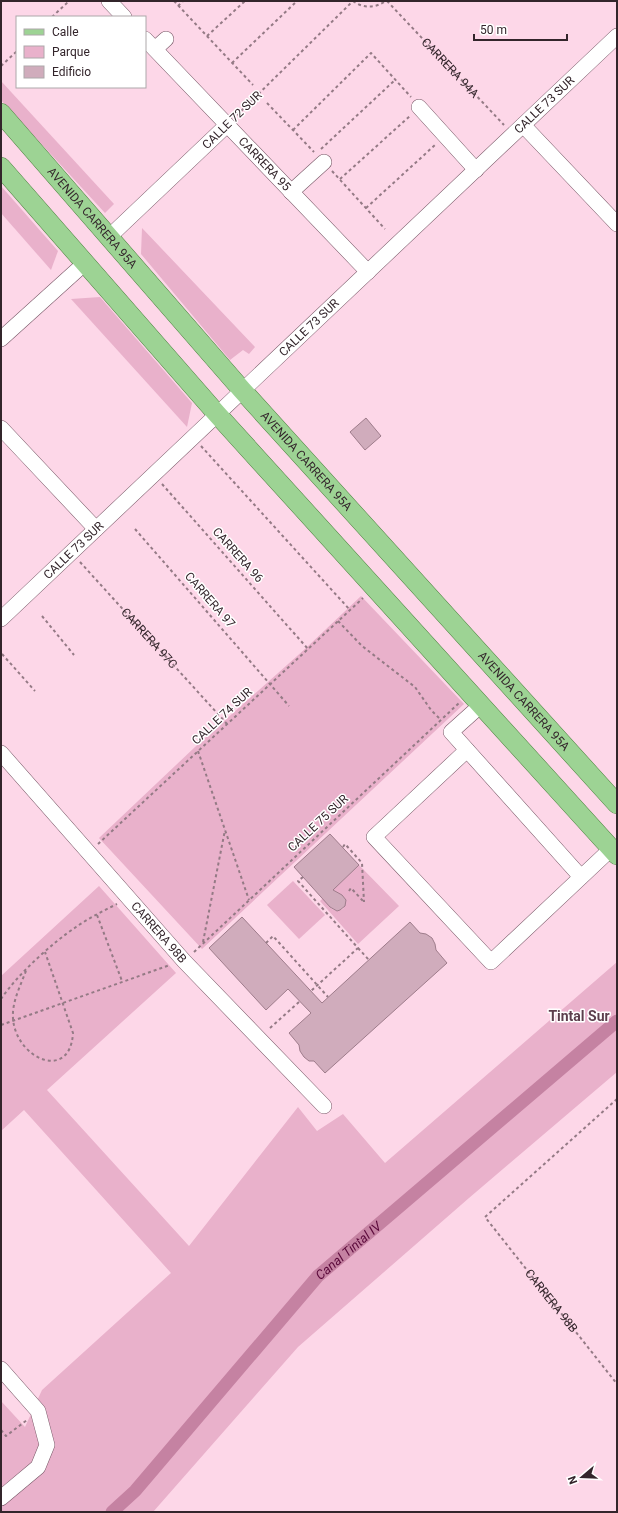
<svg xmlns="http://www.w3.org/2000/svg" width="618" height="1513" viewBox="0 0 618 1513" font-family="Roboto,sans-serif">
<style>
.green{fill:#e9b1cb;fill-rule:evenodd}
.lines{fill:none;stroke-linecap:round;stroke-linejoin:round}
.canal{stroke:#c582a2;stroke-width:13}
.building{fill:#d0acbc;stroke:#9e7c8b}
.minor-casing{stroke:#775766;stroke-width:16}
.major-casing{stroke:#4e8341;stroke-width:20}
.path{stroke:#947a85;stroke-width:2;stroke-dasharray:3 3;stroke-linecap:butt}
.minor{stroke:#fff;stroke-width:15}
.major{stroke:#9dd394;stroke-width:19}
.labels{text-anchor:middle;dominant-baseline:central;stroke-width:3;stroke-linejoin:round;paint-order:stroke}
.street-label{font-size:12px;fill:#33252b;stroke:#fff}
.water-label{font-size:13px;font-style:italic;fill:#5a083a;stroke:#fff}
.quarter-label{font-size:14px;font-weight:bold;fill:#5c3e4c;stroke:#fff}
</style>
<rect width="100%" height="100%" fill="#fdd7e8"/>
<g class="green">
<polygon points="1,81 114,204 105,213 1,100"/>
<polygon points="1,186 58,251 51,270 1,213"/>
<polygon points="142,228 255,347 249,354 243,350 230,360 141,254"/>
<polygon points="100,297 192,403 187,427 71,299"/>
<polygon points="361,596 464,704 202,949 99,838 195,747 306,648"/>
<path d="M359,865l40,41 -41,38 -38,-43zM337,893l5,2 4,8 -3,6 -6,2 -5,-2 -4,-4z"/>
<polygon points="293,881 325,915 299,939 267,905"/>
<polygon points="99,886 176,973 47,1090 189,1246 298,1107 317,1131 343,1114 385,1163 617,962 617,1072 469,1198 298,1347 153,1512 1,1512 1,1401 25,1427 42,1390 171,1273 24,1110 1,1131 1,976"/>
</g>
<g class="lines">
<path class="canal" id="s1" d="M112,1512l23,-21 183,-215 299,-255"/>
</g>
<g class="building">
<polygon points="366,418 381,436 365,450 350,432"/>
<polygon points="330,834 359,865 333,890 342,895 346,900 345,906 340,910 337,911 330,907 294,867"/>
<polygon points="242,917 322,1003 410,922 420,933 426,934 432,938 435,944 436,950 447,963 325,1073 314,1061 309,1061 304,1057 300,1051 299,1045 289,1033 311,1013 288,989 266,1010 209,948"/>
</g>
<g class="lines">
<g class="minor-casing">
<g id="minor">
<polyline points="109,1 124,17"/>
<path id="s5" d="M145,39l223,233"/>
<polyline points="155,49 166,39"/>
<polyline points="419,107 476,170"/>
<polyline points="523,125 617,224"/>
<polyline points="291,192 324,162"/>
<polyline points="109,237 227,125"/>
<polyline points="1,339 85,263"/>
<polyline points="1,428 96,529"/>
<path id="s6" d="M1,619l616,-583"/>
<polyline points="481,705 451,732 581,877"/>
<polyline points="467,750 374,837 491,962 611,849"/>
<path id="s7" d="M1,753l183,208 140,145"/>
<polyline points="1,1369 38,1411 47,1445 38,1467 1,1498"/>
</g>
</g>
<g class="major-casing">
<g id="major">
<path id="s8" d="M1,113l241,277 375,414"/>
<polyline points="1,167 217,414 617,855"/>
</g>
</g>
<g class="path">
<polyline points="174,1 253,85"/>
<path d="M353,1c11,8 22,7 33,0"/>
<path id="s2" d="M387,1l117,124"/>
<polyline points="178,6 183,1"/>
<polyline points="52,17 69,1"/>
<polyline points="207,36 245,1"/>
<polyline points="232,63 297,1"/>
<polyline points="1,66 17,51"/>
<polyline points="267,103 314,152"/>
<polyline points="237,115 353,1"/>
<polyline points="293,130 371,53 411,97"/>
<polyline points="321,149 395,80"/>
<polyline points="332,171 385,229"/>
<polyline points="340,179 410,116"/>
<polyline points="366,208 435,145"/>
<polyline points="201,446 350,610"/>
<polyline points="162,484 308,649"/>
<polyline points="135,529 289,706"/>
<path id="s3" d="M80,562l147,162"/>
<polyline points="42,616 74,655"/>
<polyline points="338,621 362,646 415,687 431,710 441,720"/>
<polyline points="2,654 35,691"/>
<polyline points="198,751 249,900"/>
<polyline points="98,844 363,598"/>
<polyline points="343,847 345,844 362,863 364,902"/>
<polyline points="303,877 298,881 358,948 311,991"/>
<polyline points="349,891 351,888 363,901"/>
<polyline points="97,915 122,981"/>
<polyline points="203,942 225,830"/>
<polyline points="266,943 273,936 328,997"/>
<polyline points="358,948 369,960"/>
<polyline points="194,952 459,703"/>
<path d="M26,971c-5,13 -12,27 -13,41 -3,44 57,73 60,21l-28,-81"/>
<path d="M1,999c16,-24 51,-56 75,-72 13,-9 27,-16 41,-23"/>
<polyline points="1,1025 170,965"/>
<polyline points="270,1028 300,1001"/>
<path id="s4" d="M617,1099l-132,118 132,167"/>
<polyline points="1,1430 6,1436 27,1420"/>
</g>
<use href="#minor" class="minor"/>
<use href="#major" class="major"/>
</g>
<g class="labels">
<g class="street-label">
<text stroke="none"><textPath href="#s2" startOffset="92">CARRERA 94A</textPath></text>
<text stroke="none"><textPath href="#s6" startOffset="748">CALLE 73 SUR</textPath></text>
<text transform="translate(232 120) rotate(-44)">CALLE 72 SUR</text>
<text stroke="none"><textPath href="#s5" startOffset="173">CARRERA 95</textPath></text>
<text stroke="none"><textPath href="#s8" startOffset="139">AVENIDA CARRERA 95A</textPath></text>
<text stroke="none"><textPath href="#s6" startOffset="424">CALLE 73 SUR</textPath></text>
<text stroke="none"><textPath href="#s8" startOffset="463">AVENIDA CARRERA 95A</textPath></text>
<text stroke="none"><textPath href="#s6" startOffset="100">CALLE 73 SUR</textPath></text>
<text transform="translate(238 555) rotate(48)">CARRERA 96</text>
<text transform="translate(210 600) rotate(49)">CARRERA 97</text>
<text stroke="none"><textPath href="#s3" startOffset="103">CARRERA 97C</textPath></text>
<text stroke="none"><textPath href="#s8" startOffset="787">AVENIDA CARRERA 95A</textPath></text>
<text transform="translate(222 716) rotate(-43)">CALLE 74 SUR</text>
<text transform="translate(318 823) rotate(-43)">CALLE 75 SUR</text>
<text stroke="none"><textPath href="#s7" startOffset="239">CARRERA 98B</textPath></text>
<text stroke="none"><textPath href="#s4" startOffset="284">CARRERA 98B</textPath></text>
</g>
<g class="water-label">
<text stroke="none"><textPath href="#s1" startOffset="353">Canal Tintal IV</textPath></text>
</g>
<g class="quarter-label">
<text x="579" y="1016">Tintal Sur</text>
</g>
</g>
<rect width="618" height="1513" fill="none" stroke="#33252b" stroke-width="4"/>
<rect x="16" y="16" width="130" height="72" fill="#ffffff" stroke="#ada8aa"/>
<rect x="24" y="29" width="20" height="6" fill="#9dd394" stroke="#ada8aa"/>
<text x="52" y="36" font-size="12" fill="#33252b">Calle</text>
<rect x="24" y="46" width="20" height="12" fill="#e9b1cb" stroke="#ada8aa"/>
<text x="52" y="56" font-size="12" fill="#33252b">Parque</text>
<rect x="24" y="66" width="20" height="12" fill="#d0acbc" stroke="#ada8aa"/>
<text x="52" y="76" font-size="12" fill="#33252b">Edificio</text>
<g transform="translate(582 1477) rotate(251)" stroke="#ffffff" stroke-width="3" paint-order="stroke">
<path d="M0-3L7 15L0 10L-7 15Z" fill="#33252b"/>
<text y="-6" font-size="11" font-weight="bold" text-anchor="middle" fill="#33252b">N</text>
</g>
<path d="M474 34v6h93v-6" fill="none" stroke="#33252b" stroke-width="2"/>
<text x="480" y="34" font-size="12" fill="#33252b" stroke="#ffffff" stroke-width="3" paint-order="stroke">50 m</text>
</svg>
